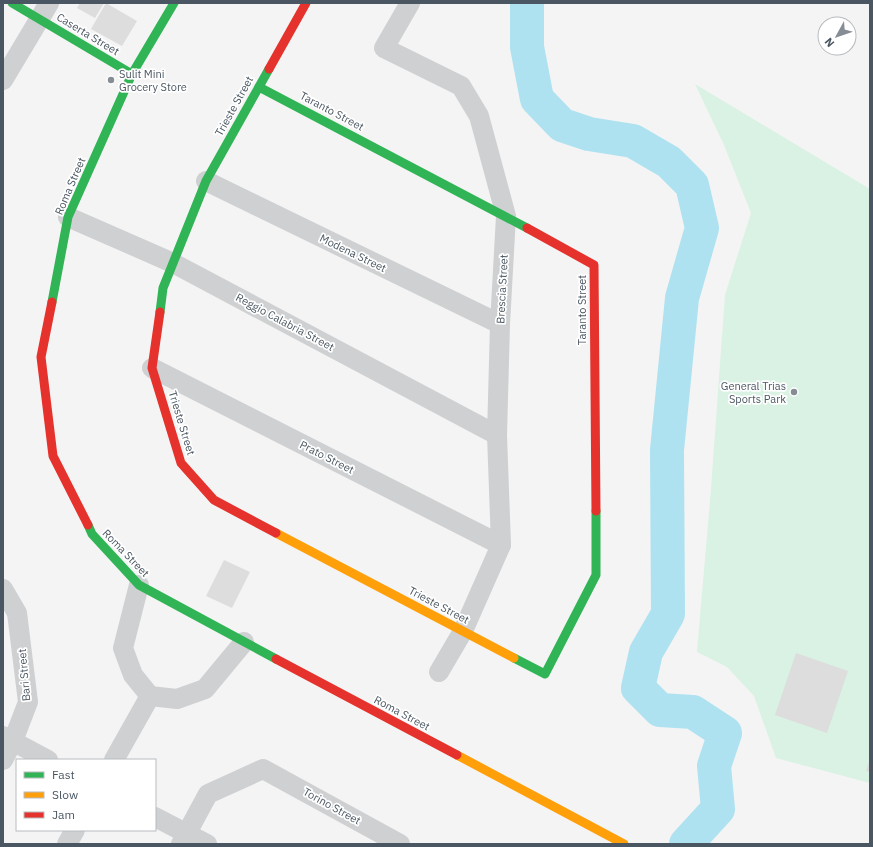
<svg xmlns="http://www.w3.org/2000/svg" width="873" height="847" viewBox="0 0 873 847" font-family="'IBM Plex Sans',sans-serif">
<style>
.green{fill:#d9f2e3}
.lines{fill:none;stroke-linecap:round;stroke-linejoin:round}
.river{stroke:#aee2f0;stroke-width:34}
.building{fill:#ddddde}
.street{stroke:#ced0d2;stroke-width:20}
.fast{stroke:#30b455;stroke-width:9}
.slow{stroke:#ff9f0a;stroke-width:9}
.jam{stroke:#e5322d;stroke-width:9}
.poi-dot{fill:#868d94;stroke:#fff;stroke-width:1.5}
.labels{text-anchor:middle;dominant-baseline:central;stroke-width:3.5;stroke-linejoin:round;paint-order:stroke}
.street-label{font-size:11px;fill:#4a5661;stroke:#fff}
.poi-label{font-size:11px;fill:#4a5661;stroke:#fff;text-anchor:start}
</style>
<rect width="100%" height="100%" fill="#f4f4f4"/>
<polygon class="green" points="695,84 870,189 870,783 776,758 754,696 727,667 697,652 711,489 725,295 751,213 724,145"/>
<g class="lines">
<polyline class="river" points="527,3 527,47 537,99 562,125 589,134 633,141 669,162 692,185 702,228 682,298 667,450 668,614 646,652 638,688 660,710 693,712 725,733 714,766 718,809 686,844"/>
</g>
<g class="building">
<polygon points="80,3 104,3 95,18 77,8"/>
<polygon points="106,3 137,21 122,46 91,29"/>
<polygon points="224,560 250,572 232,608 206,596"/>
<polygon points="796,653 848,671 827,733 775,715"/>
<polygon points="870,759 870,772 866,771"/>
</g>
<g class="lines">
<g class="street">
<polyline points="410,3 384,48 461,86 479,116 506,216 500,324 497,435 501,545 463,631 439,672"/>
<polyline points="3,80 49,3"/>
<polyline points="206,181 500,324"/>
<polyline points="68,217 173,263 497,435"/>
<polyline points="152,368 501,545"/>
<polyline points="139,585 123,648 133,675 150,696 177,699 205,689 244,642"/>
<polyline points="3,589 17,613 28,702 13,741 3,760"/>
<polyline points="3,736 48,760"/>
<polyline points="114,760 150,696"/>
<polyline points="155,817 207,844"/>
<polyline points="67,844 75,830"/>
<polyline points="181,844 208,794 263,769 400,844"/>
</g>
<g class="fast">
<polyline points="12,3 132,74"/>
<polyline points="259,87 527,228"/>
<polyline points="52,302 68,217 132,74 174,3"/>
<polyline points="160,312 163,288 206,181 269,69"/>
<polyline points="88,525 92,534 139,585 276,659"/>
<polyline points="514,658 545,674 596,575 596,511"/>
</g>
<g class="slow">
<polyline points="276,533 514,658"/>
<polyline points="457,755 624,844"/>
</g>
<g class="jam">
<polyline points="269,69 306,3"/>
<polyline points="527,228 594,265 596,511"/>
<polyline points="52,302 41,357 53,456 88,525"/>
<polyline points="160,312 152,368 181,463 214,500 276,533"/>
<polyline points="276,659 457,755"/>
</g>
</g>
<g class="poi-dot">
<circle cx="111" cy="80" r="4"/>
<circle cx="794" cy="392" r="4"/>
</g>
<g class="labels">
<g class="street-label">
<text transform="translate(88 34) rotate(31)">Caserta Street</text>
<text transform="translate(234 106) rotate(-61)">Trieste Street</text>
<text transform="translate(332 111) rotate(28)">Taranto Street</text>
<text transform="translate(70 186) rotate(-67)">Roma Street</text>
<text transform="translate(353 253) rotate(26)">Modena Street</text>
<text transform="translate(502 289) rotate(-87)">Brescia Street</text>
<text transform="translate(582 310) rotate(-90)">Taranto Street</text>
<text transform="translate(285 322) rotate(28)">Reggio Calabria Street</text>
<text transform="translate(182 423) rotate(73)">Trieste Street</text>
<text transform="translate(327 457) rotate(27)">Prato Street</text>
<text transform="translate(126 553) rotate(46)">Roma Street</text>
<text transform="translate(439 605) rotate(28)">Trieste Street</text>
<text transform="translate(24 675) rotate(-95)">Bari Street</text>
<text transform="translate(402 713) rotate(28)">Roma Street</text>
<text transform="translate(332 806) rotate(29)">Torino Street</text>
</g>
<g class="poi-label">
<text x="119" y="74">Sulit Mini<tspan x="119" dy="13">Grocery Store</tspan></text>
<text x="786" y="386" text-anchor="end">General Trias<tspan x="786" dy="13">Sports Park</tspan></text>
</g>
</g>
<rect width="873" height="847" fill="none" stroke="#4a5661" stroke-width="8"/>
<rect x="16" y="759" width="140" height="72" fill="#ffffff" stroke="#b7bbc0"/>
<rect x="24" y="772" width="20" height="6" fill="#30b455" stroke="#b7bbc0"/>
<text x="52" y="779" font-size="12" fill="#4a5661">Fast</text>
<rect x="24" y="792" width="20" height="6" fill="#ff9f0a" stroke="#b7bbc0"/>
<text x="52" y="799" font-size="12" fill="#4a5661">Slow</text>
<rect x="24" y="812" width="20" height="6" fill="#e5322d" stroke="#b7bbc0"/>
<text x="52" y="819" font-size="12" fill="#4a5661">Jam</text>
<g transform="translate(837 36) rotate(230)"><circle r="19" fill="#ffffff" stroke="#b7bbc0"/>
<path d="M0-3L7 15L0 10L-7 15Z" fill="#868d94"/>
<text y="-6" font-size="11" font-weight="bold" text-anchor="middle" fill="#4a5661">N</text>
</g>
</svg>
